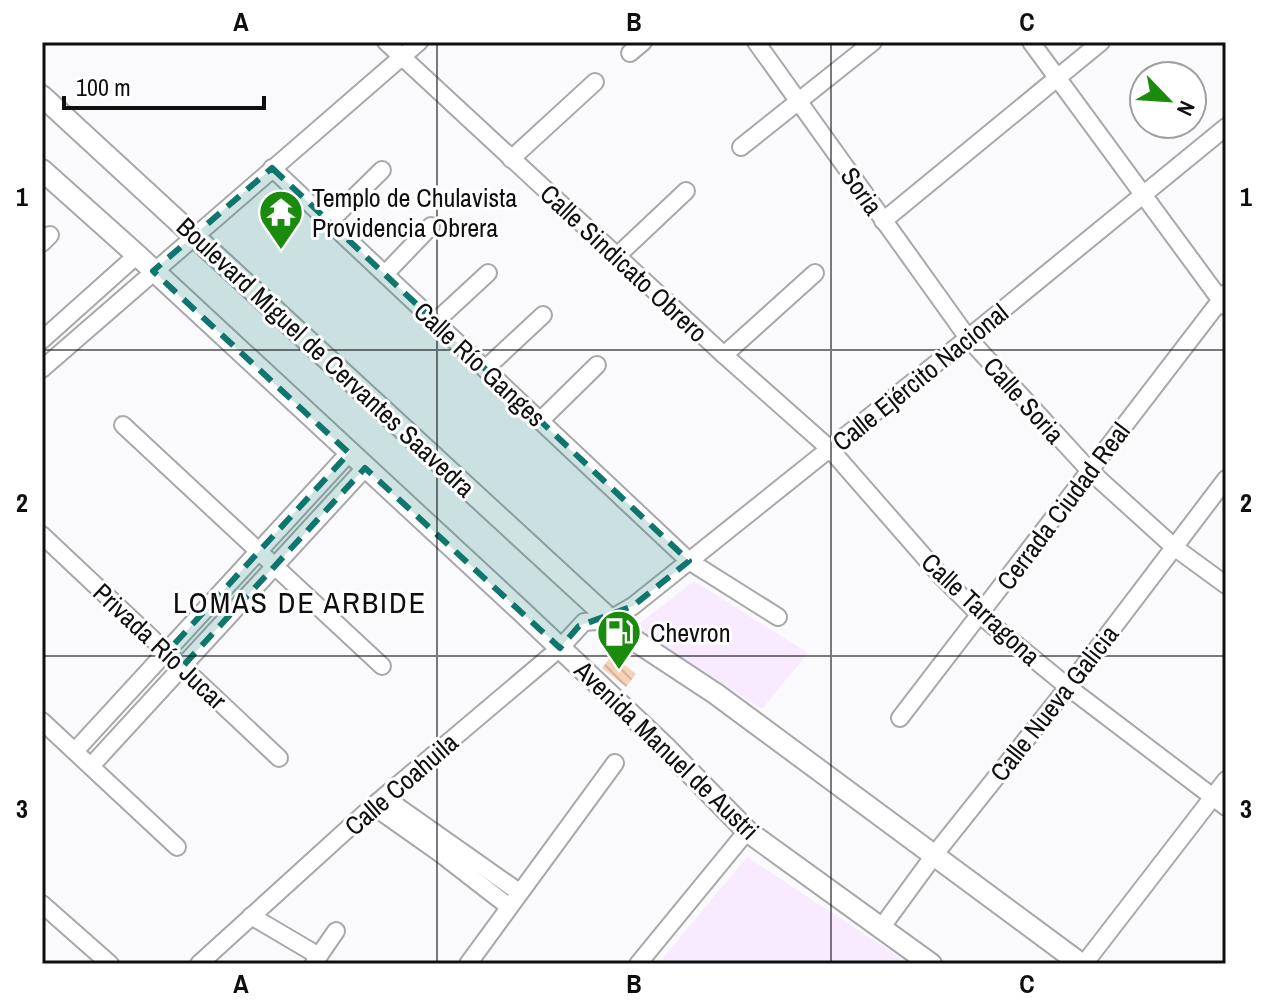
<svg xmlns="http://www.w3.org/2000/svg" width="1268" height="1006" viewBox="0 0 1268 1006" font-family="'Archivo Narrow',sans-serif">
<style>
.education{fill:#f8ebff}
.building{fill:url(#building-back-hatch)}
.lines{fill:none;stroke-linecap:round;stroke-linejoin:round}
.minor-casing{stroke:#a8a8ab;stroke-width:20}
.major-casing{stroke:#a8a8ab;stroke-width:24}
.minor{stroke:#fff;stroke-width:16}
.major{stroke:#fff;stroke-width:20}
.marked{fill:#0f766e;fill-opacity:0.2;stroke:#0f766e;stroke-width:6;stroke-dasharray:16 10;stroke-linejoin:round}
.grid{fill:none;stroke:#0f0f10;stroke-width:2;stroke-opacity:0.55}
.labels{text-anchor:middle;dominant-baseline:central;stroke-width:6;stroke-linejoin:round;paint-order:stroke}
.street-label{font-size:26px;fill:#0f0f10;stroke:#fff}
.poi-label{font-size:26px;fill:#0f0f10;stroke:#fff;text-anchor:start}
.quarter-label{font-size:30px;letter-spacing:2px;fill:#0f0f10;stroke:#fff}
.neatline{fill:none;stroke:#0f0f10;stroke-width:3}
.grid-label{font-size:26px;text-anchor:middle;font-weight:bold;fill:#0f0f10}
</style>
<defs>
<pattern id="building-back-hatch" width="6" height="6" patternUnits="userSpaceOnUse" patternTransform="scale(2)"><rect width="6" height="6" fill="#f7d2b9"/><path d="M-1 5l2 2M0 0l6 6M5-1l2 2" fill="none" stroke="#d3b39e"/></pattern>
</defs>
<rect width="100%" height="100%" fill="#fafafd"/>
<g class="education">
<polygon points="694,581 808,653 762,709 635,627"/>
<polygon points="747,857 892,952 906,964 658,964"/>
</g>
<polygon class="building" points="612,655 636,674 626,687 602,668"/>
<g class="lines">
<g class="minor-casing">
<g id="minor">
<polyline points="386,42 724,355 830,449 941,576 980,615 1068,687 1226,807"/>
<polyline points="756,42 968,338 1090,471 1174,547 1226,585"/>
<polyline points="1031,42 1225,306"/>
<polyline points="630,53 643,42"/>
<polyline points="741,147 873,42"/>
<polyline points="511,159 595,82"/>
<polyline points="272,168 689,561 778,617"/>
<polyline points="883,221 1101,42"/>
<polyline points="329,222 382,170"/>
<polyline points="42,243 50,235"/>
<polyline points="617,256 686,191"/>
<polyline points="385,274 431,226"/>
<polyline points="435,322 488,273"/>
<polyline points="42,340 137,255"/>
<polyline points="724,355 815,273"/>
<polyline points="42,369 419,42"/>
<polyline points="485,369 543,315"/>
<polyline points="540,421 597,365"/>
<polyline points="123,425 382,666"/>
<polyline points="42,535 279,758"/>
<polyline points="900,718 1226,293"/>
<polyline points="42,721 177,847"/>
<polyline points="75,751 349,453"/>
<polyline points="91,766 365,468"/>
<polyline points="384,797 519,892"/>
<polyline points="373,806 441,854 508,906"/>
<polyline points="42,904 110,964"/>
<polyline points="251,916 319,956"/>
<polyline points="881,928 935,854 1068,687 1226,479"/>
<polyline points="314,963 336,931"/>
<polyline points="199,964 373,806 560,648 584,622 609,620 633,606 968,338 1226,127"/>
<polyline points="468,964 615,763"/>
<polyline points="638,964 747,831"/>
<polyline points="1084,964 1226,780"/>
</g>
</g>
<g class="major-casing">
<g id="major">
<polyline points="42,96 628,636 716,694 1081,964"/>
<polyline points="42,170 137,255 519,609 665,747 747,831 931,964"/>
</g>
</g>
<use href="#minor" class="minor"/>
<use href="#major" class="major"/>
</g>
<path class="marked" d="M272,168l417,393 -56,45 -54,20 -19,22 -195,-180 -183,199 -15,-15 182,-199 -196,-182z"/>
<path class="grid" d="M437,42v922M831,42v922M42,350h1184M42,656h1184"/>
<defs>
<g id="temple-pin" transform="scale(2.3)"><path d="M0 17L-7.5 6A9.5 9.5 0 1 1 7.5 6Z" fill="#1b8b0d" stroke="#fff"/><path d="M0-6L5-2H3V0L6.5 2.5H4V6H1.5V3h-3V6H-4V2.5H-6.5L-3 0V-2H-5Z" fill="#fff"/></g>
<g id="fuel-pin" transform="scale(2.3)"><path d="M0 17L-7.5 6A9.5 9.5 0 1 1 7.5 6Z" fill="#1b8b0d" stroke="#fff"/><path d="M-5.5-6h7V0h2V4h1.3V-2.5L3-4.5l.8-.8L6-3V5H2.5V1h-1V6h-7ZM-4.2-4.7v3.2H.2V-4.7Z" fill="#fff"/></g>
</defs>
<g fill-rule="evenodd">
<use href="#temple-pin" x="281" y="212"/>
<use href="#fuel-pin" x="619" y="632"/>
</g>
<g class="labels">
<g class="street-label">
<text transform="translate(862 191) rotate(55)">Soria</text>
<text transform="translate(624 263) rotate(43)">Calle Sindicato Obrero</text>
<text transform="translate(326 357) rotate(43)">Boulevard Miguel de Cervantes Saavedra</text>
<text transform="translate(480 364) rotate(43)">Calle Río Ganges</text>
<text transform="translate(920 377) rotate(-39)">Calle Ejército Nacional</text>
<text transform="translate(1024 400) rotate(48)">Calle Soria</text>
<text transform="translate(1063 506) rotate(-53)">Cerrada Ciudad Real</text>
<text transform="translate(981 609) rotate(43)">Calle Tarragona</text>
<text transform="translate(160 646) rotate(43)">Privada Río Jucar</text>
<text transform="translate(1054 703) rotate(-52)">Calle Nueva Galicia</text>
<text transform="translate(667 750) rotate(44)">Avenida Manuel de Austri</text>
<text transform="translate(401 784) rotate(-41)">Calle Coahuila</text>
</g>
<g class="poi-label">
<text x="312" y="197">Templo de Chulavista<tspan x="312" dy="30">Providencia Obrera</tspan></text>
<text x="650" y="632">Chevron</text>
</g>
<g class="quarter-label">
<text x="300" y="602">LOMAS DE ARBIDE</text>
</g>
</g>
<rect width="1268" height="1006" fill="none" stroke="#ffffff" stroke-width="88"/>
<g transform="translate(1168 100) rotate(115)"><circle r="38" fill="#ffffff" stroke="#9f9f9f" stroke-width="2"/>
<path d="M0-6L14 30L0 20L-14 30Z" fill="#1b8b0d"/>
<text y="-12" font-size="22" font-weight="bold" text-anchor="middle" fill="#0f0f10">N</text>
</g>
<path d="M64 96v12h200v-12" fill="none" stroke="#0f0f10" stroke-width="4"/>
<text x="76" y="96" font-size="24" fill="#0f0f10" stroke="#ffffff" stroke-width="6" paint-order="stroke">100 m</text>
<rect x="44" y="44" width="1180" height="918" class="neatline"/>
<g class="grid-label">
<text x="241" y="31">A</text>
<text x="634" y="31">B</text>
<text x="1027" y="31">C</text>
<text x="22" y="206">1</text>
<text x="1246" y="206">1</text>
<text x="22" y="512">2</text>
<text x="1246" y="512">2</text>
<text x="22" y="818">3</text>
<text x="1246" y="818">3</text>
<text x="241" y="993">A</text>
<text x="634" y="993">B</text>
<text x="1027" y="993">C</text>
</g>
</svg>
